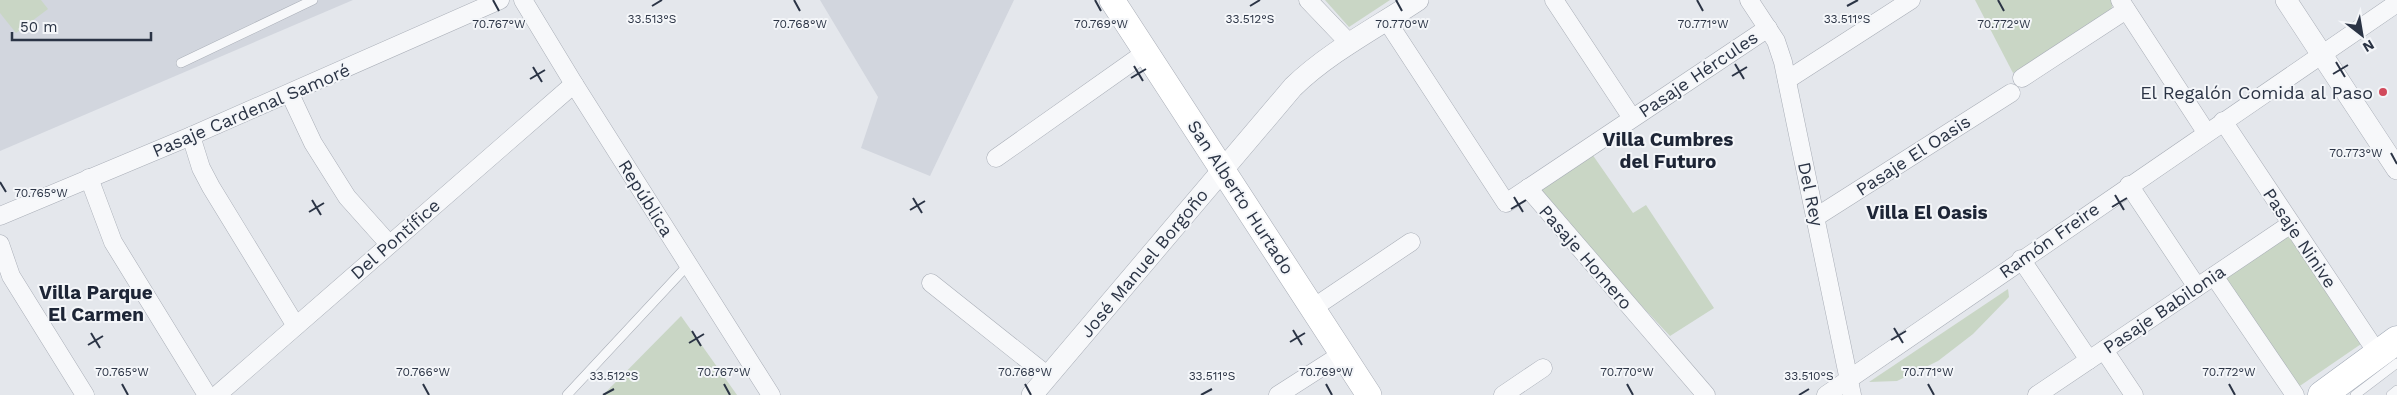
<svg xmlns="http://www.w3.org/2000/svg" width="2397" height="395" viewBox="0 0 2397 395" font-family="'Work Sans',sans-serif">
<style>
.built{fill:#d2d6de}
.green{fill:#c9d6c5}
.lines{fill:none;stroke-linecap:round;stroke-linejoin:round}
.service-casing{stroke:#a9aeb7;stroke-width:10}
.minor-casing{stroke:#a9aeb7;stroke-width:19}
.tertiary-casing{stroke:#a9aeb7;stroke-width:22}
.secondary-casing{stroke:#a9aeb7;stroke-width:26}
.primary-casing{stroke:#a3abb8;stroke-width:29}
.service{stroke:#f7f8fa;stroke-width:9}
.minor{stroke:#f7f8fa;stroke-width:18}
.tertiary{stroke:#f7f8fa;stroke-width:21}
.secondary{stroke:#fff;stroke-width:25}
.primary{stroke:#fff;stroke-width:28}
.ticks{fill:none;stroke:#2b3445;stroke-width:2}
.poi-dot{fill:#d1495b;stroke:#f4f6f9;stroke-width:2}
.labels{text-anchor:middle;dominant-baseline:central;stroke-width:4;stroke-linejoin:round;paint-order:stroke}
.street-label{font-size:18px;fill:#2b3445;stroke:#f4f6f9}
.poi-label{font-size:18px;fill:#2b3445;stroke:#f4f6f9;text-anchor:end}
.neighbourhood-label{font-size:19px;font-weight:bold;fill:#1d2536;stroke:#f4f6f9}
.ticks-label{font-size:12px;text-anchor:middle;fill:#2b3445;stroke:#f4f6f9;stroke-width:4;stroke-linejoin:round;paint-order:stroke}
</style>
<rect width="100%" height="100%" fill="#e4e7ec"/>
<g class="built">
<polygon points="0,0 353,0 0,151"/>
<polygon points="820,0 1014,0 930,176 861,148 878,97"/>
</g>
<g class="green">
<polygon points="0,0 41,0 48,9 16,33 0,13"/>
<polygon points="1325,0 1390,0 1349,27"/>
<polygon points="1975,0 2113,0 2114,2 2111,9 2013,73"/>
<polygon points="1592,154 1633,213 1646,205 1714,308 1670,336 1592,253 1540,188"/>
<polygon points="2287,231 2364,342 2291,392 2215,282"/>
<polygon points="2008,289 2009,297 1973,334 1938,361 1897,381 1869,382"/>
<polygon points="681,316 737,395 603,395"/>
</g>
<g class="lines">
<g class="service-casing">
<g id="service">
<polyline points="181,63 313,0"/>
<polyline points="567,395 688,265"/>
<polyline points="2355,395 2397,363"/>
<polyline points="2391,395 2397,390"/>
</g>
</g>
<g class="minor-casing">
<g id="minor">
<polyline points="523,0 574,84 771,395"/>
<polyline points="1308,0 1350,44"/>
<polyline points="1554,0 1632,118"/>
<polyline points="1749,0 1776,41 1783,62 1852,395"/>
<polyline points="2120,0 2206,132"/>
<polyline points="1387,21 1506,203 1768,28"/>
<polyline points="2022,78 2126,10"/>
<polyline points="1787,80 1911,0"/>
<polyline points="290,94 313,143 347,197 389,244"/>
<polyline points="2223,121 2378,354"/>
<polyline points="191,136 201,168 211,187 296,326"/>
<polyline points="996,158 1146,52"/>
<polyline points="89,178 113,242 207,395"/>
<polyline points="2129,185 2197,287"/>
<polyline points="1528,188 1706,395"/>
<polyline points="0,216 191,136 500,0"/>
<polyline points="1816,217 2011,93"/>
<polyline points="0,244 11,276 85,395"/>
<polyline points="2021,259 2089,360"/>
<polyline points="2214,276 2295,395"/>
<polyline points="931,283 1048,376"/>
<polyline points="1313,308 1411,242"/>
<polyline points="2104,350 2134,395"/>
<polyline points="217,395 574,84"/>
<polyline points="1278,395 1342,354"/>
<polyline points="1503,395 1543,368"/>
<polyline points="1826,395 2397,3"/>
<polyline points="2037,395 2291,224"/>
</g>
</g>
<g class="tertiary-casing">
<g id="tertiary">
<polyline points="2286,0 2397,169"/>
<path d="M1032,395l261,-308c36,-35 83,-59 125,-87"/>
</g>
</g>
<g class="secondary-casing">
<polyline id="secondary" points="1112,0 1369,395"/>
</g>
<g class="primary-casing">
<polyline id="primary" points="2322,395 2397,340"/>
</g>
<use href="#service" class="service"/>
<use href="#minor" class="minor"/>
<use href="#tertiary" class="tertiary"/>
<use href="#secondary" class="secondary"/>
<use href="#primary" class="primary"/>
</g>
<path class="ticks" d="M493,0l6,11M794,0l6,11M1095,0l6,11M1396,0l6,11M1697,0l6,11M1998,0l6,11M652,6l10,-6M1250,6l10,-6M1847,6l11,-6M2336,62l9,15M1735,64l9,15M1134,66l9,15M533,67l9,15M2333,74l15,-9M1732,76l15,-9M1131,78l15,-9M530,79l15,-9M2391,153l6,11M0,182l6,10M2115,195l9,15M1514,197l9,15M913,198l9,15M312,200l9,15M2112,207l15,-9M1511,209l15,-9M910,210l15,-9M309,212l15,-9M1894,328l9,15M1293,330l9,15M692,331l9,15M91,333l9,15M1891,340l15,-9M1290,342l15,-9M689,343l15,-9M88,345l15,-9M122,384l6,11M423,384l6,11M724,384l6,11M1025,384l6,11M1326,384l6,11M1627,384l6,11M1928,384l6,11M2229,384l6,11M603,395l11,-6M1201,395l11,-6M1799,395l10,-6"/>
<circle class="poi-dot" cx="2383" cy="92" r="5"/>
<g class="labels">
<g class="street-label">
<text transform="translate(1698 74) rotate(-34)">Pasaje Hércules</text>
<text transform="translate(251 110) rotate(-23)">Pasaje Cardenal Samoré</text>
<text transform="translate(1913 155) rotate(-33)">Pasaje El Oasis</text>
<text transform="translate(1811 194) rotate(78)">Del Rey</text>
<text transform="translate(1241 197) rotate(57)">San Alberto Hurtado</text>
<text transform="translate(646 198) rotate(58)">República</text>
<text transform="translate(2300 238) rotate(56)">Pasaje Ninive</text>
<text transform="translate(395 239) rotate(-41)">Del Pontífice</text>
<text transform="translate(2049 240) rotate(-35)">Ramón Freire</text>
<text transform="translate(1586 257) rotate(49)">Pasaje Homero</text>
<text transform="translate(1144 263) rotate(-50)">José Manuel Borgoño</text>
<text transform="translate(2164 309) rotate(-34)">Pasaje Babilonia</text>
</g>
<g class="poi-label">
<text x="2373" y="92">El Regalón Comida al Paso</text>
</g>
<g class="neighbourhood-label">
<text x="1668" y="139">Villa Cumbres<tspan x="1668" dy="22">del Futuro</tspan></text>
<text x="1927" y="212">Villa El Oasis</text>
<text x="96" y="292">Villa Parque<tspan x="96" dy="22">El Carmen</tspan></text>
</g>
</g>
<g class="ticks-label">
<text x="652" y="23">33.513°S</text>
<text x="1250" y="23">33.512°S</text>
<text x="1847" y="23">33.511°S</text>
<text x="499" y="28">70.767°W</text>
<text x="1703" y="28">70.771°W</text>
<text x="800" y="28">70.768°W</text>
<text x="1402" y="28">70.770°W</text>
<text x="2004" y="28">70.772°W</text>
<text x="1101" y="28">70.769°W</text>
<text x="2356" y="157">70.773°W</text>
<text x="41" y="197">70.765°W</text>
<text x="122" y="376">70.765°W</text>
<text x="423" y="376">70.766°W</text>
<text x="724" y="376">70.767°W</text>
<text x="1025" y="376">70.768°W</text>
<text x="1326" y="376">70.769°W</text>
<text x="1627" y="376">70.770°W</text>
<text x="1928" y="376">70.771°W</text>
<text x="2229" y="376">70.772°W</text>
<text x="614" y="380">33.512°S</text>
<text x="1212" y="380">33.511°S</text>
<text x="1809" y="380">33.510°S</text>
</g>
<g transform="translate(2362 35) rotate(149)" stroke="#f4f6f9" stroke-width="4" paint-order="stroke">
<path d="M0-4L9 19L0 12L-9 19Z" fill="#2b3445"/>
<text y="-8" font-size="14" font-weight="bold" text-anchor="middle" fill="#2b3445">N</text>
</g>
<path d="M12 32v8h139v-8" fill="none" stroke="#2b3445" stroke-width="2.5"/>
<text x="20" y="32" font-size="15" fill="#2b3445" stroke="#f4f6f9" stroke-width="4" paint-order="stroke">50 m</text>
</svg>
